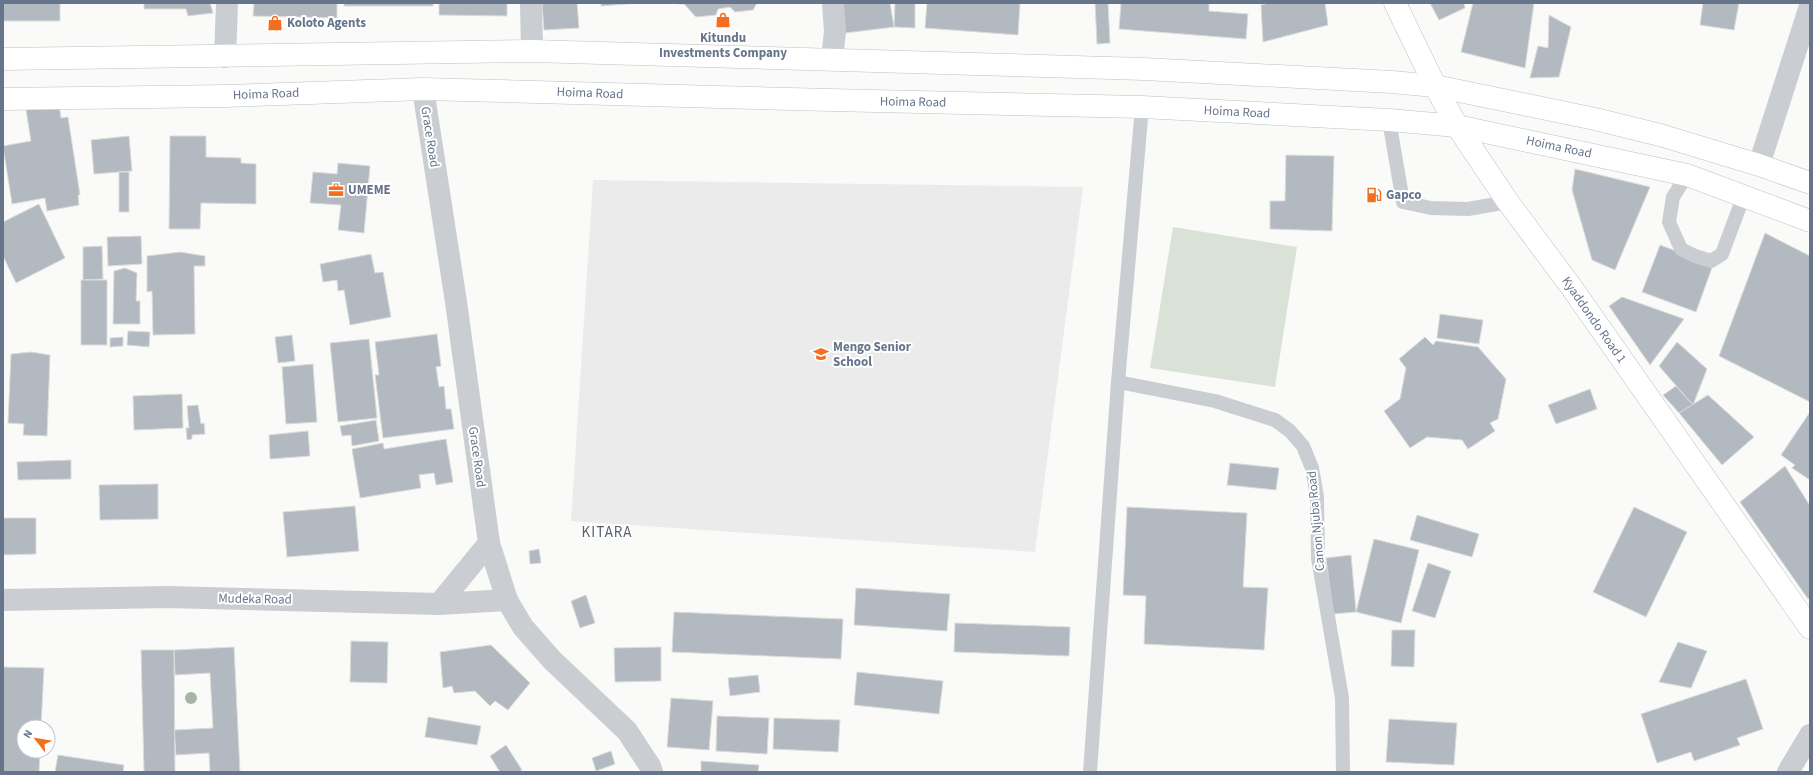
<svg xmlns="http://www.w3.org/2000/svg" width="1813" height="775" viewBox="0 0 1813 775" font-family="'Source Sans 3',sans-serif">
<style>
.built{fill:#ebebeb}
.green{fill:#dae2d8}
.building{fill:#b2b9c1;stroke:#dcdcda}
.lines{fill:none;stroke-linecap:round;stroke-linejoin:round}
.secondary-casing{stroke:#bcc0c6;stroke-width:23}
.lane{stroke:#cacdd1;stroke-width:14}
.street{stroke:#cacdd1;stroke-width:22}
.secondary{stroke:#fff;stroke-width:22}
.tree{fill:#a7b5a6}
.labels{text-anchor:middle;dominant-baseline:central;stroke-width:4;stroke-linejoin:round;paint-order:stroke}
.poi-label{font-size:13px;font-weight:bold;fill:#66758b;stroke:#fff;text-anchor:start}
.street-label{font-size:13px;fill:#66758b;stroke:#fff}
.quarter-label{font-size:15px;letter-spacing:1px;fill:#556070;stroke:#fff}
</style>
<rect width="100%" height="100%" fill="#fafaf8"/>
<polygon class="built" points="593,180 1083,187 1035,552 571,521"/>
<polygon class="green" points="1173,227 1297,247 1275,387 1150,368"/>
<g class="building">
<rect x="3" y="3" width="57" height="18"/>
<polygon points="144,3 210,3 213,13 188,16 186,9 144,9"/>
<polygon points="254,3 337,3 337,18 253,16"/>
<rect x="344" y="3" width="89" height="3"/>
<polygon points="439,3 507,3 507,16 439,15"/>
<polygon points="542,3 577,3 579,28 544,30"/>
<polygon points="601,3 639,3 601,6"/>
<polygon points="678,3 757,3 753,10 735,12 730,7 718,9 716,15 696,17 684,4 678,4"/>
<polygon points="842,3 890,3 894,27 845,33"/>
<polygon points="895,3 915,3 915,28 894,27"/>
<polygon points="927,3 1020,3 1018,35 925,28"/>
<polygon points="1095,3 1108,3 1110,43 1097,44"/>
<polygon points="1121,3 1209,3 1209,11 1248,14 1246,39 1119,29"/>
<polygon points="1269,3 1325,3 1328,25 1263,42 1261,5"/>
<polygon points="1430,3 1464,3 1465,8 1439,20"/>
<polygon points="1473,3 1534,3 1525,68 1461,52"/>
<polygon points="1703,3 1739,3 1734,30 1700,25"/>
<polygon points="1549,15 1571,27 1559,77 1530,78 1538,46 1548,48"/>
<polygon points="59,104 61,118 68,117 80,195 78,195 79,205 47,211 45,198 12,204 3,146 31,141 26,110"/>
<polygon points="129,136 132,171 94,174 91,140"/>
<polygon points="170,136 206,136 206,157 241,158 241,163 256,164 256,204 201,203 200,229 169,229"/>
<polygon points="1286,155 1334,156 1332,231 1270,229 1270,201 1285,201"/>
<polygon points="338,163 370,166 364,233 338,230 341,205 310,203 313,172 337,174"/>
<polygon points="1575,169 1650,187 1615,270 1592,260 1572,190"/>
<rect x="119" y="172" width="10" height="40"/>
<polygon points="39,204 65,258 16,283 3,256 3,222"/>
<polygon points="1765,233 1810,256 1810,402 1719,356"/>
<polygon points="141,236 142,264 108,266 107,237"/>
<polygon points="1660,245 1713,265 1696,312 1642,292"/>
<polygon points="102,246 103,279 83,280 83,247"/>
<polygon points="180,252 205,256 205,266 194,266 195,334 153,335 152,291 147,292 147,256"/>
<polygon points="371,254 375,273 383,272 391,317 350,325 344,290 338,291 337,280 323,282 320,264"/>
<polygon points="125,268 137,273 136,301 140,301 140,324 113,324 114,271"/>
<rect x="81" y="280" width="26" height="65"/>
<polygon points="1622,297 1684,319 1650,365 1609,306"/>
<polygon points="1440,314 1483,320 1479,344 1437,338"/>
<polygon points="128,331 150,332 149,347 127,345"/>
<polygon points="437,334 441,366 436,367 439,387 444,386 446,409 451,409 454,429 383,438 375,375 379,375 375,342"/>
<polygon points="292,335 295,361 278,363 275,337"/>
<polygon points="123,337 123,346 110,347 110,338"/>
<polygon points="1425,337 1433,345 1436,341 1478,347 1506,379 1498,419 1490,423 1495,431 1468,449 1462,440 1427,437 1410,448 1384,411 1400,399 1406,368 1399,359"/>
<polygon points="369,339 377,418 338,422 330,343"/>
<polygon points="1677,342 1707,369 1693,405 1659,366"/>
<polygon points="31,352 50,355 47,436 23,435 24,424 8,423 11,354"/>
<polygon points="313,364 317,422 286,424 282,367"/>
<polygon points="1676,386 1693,405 1679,413 1663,395"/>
<polygon points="1590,389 1597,409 1556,424 1548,405"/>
<polygon points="182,394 183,428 134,430 133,396"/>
<polygon points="1708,395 1754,437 1722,465 1679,413"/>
<polygon points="198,405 201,424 204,423 205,434 192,435 192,439 187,440 186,428 189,428 187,406"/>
<polygon points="1810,412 1810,480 1792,468 1795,465 1781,455"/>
<polygon points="376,420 379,441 352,446 351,435 342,436 340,426"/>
<polygon points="308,431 310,456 270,459 269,435"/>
<polygon points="446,439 453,482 436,485 434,473 419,475 421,488 360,498 352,449 383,443 384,449"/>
<polygon points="71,460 71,479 18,480 17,462"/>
<polygon points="1230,463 1279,468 1276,490 1227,485"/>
<polygon points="1785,466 1810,506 1810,598 1808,599 1740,502"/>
<polygon points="158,484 158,519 100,520 99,485"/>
<polygon points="355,506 359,551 287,557 283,512"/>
<polygon points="1127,507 1247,513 1243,587 1268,588 1264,650 1144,644 1146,596 1123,595"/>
<polygon points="1634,507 1687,532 1646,617 1593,592"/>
<polygon points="1417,515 1479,534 1472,557 1410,540"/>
<polygon points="3,518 36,518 36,554 3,555"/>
<polygon points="1374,539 1419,550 1401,623 1356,612"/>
<polygon points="539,549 541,563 530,564 529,551"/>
<polygon points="1351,555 1356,612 1333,614 1326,558"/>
<polygon points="1428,563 1451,571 1435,618 1412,611"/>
<polygon points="856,588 950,594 947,631 854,625"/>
<polygon points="586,595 595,623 580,628 571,601"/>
<polygon points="674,612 843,619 841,659 672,652"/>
<polygon points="955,623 1070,627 1069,656 954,652"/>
<polygon points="1392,630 1415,630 1414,667 1391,666"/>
<polygon points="351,641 388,642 387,683 350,682"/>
<polygon points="1678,642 1707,651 1691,688 1659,682"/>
<polygon points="491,645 530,683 508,710 495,701 490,706 475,691 454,693 452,686 443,688 440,652"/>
<polygon points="234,647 240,772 210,772 209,753 176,755 174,730 213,728 210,673 175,675 174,650"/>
<polygon points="661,647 661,681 615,682 614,648"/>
<polygon points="141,650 174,650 175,772 144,772"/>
<polygon points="3,667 44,668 41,727 24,727 24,751 40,751 39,772 3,772"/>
<polygon points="857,672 943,681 939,714 854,705"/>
<polygon points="758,675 760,692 730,696 728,678"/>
<polygon points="1746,679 1763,729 1737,738 1740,745 1694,761 1691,752 1657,763 1641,714"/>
<polygon points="671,698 713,701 709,750 667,747"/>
<polygon points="717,716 769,718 767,754 716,751"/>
<polygon points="428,717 481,726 477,745 425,737"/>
<polygon points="774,718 840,720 838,752 773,749"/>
<polygon points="1389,719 1457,723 1454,765 1386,762"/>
<polygon points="506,745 522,770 519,772 500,772 490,756"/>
<polygon points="611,751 615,764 596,771 592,758"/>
<polygon points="58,755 124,765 123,772 55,772"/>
<polygon points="701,761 759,765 758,772 701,772"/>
</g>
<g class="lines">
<g class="secondary-casing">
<g id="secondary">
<polyline points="1395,3 1435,86 1457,126 1508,202 1572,288 1810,628"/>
<polyline points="3,59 532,51 1144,69 1392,82 1435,86 1595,119 1660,135 1759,165 1810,183"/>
<polyline points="3,99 225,96 423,89 830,100 1142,107 1389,120 1457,126 1687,175 1810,221"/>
</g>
</g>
<g class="lane">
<polyline points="1389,120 1403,202 1431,208 1468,209 1508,202"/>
<polyline points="1687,175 1673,197 1669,222 1681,249 1695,256 1711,261 1722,254 1744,195"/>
<polyline points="1118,382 1215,401 1275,420 1290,431 1303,446 1312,468 1317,497 1318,558 1342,698 1343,772"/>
<polyline points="1090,772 1118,382 1142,107"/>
</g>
<g class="street">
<polyline points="531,3 532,51"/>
<polyline points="225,57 227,3"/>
<polyline points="832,60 835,31 833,3"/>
<polyline points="423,89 456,302 489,543 507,600 523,627 552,660 627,731 650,766 652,772"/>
<polyline points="1759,165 1810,6"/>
<polyline points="3,600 167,597 439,604 507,600"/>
<polyline points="439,604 489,543"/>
<polyline points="1788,772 1810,735"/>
</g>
<use href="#secondary" class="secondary"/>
</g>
<circle class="tree" cx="191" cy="698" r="6"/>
<defs>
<g id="shop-bare" transform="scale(1.2)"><path d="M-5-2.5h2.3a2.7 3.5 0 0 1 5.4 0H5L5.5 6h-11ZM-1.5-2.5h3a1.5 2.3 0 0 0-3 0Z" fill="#f36f1f" stroke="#fff" stroke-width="2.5" paint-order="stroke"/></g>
<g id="office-bare" transform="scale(1.2)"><path d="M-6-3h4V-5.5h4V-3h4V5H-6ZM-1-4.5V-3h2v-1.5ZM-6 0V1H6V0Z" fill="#f36f1f" stroke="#fff" stroke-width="2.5" paint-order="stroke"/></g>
<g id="fuel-bare" transform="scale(1.2)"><path d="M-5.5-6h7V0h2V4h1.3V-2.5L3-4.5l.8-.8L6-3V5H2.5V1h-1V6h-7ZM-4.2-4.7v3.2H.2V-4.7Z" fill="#f36f1f" stroke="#fff" stroke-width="2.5" paint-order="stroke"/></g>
<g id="school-bare" transform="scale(1.2)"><path d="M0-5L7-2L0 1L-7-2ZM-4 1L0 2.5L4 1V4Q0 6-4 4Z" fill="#f36f1f" stroke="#fff" stroke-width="2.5" paint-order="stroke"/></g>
</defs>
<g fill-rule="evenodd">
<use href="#shop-bare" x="723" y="20"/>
<use href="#shop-bare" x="275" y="23"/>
<use href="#office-bare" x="336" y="190"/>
<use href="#fuel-bare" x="1374" y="195"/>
<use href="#school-bare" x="821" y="354"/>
</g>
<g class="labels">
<g class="poi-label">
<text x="287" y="23">Koloto Agents</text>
<text x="723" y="38" text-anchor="middle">Kitundu<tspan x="723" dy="15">Investments Company</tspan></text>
<text x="348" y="190">UMEME</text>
<text x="1386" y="195">Gapco</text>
<text x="833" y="347">Mengo Senior<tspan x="833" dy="15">School</tspan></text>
</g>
<g class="street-label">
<text transform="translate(590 93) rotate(2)">Hoima Road</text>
<text transform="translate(266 94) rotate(-2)">Hoima Road</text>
<text transform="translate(913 102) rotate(1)">Hoima Road</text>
<text transform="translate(1237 112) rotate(3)">Hoima Road</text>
<text transform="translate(430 137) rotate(81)">Grace Road</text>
<text transform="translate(1559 147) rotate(12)">Hoima Road</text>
<text transform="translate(1594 320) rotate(55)">Kyaddondo Road 1</text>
<text transform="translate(477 457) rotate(82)">Grace Road</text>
<text transform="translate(1316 521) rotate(-95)">Canon Njuba Road</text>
<text transform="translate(255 599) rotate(1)">Mudeka Road</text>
</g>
<g class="quarter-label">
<text x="607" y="532">KITARA</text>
</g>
</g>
<rect width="1813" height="775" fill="none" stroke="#66758b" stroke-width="8"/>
<g transform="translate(36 739) rotate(301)"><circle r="19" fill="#ffffff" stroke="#c2c8d1"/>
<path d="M0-3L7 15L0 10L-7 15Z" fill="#f36f1f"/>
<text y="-6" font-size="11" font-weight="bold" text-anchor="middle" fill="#66758b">N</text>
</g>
</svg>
